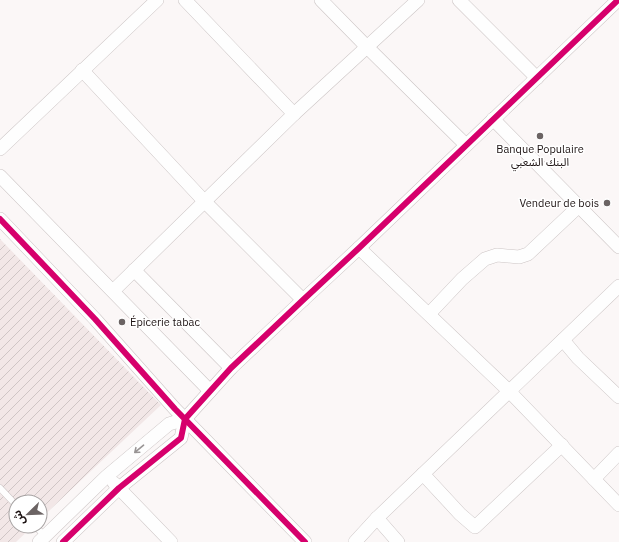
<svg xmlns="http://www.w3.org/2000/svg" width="619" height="542" viewBox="0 0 619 542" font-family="'IBM Plex Sans','Noto Sans Arabic',sans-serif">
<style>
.industrial{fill:url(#industrial-furrows)}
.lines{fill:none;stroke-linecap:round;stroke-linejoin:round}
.lane-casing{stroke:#ccc5c5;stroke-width:7}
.street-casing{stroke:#ccc5c5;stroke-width:14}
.lane{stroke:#fefefe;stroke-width:6}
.street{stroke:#fefefe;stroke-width:13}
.cycleway-casing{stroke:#fff;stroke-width:8}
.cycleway{stroke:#d6006c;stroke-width:6}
.oneway{stroke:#999595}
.poi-dot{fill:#6b6363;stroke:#fff;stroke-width:1.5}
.labels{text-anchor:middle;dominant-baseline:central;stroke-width:3;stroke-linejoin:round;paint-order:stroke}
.poi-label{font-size:11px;fill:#1e1414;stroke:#fff}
</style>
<defs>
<pattern id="industrial-furrows" width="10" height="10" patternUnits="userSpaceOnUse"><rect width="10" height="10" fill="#f2e7e7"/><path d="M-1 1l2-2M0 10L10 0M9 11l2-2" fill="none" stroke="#cfc5c5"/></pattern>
</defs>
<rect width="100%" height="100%" fill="#fbf7f7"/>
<polygon class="industrial" points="0,239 161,405 40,519 40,502 16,502 16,526 33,526 16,542 0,542"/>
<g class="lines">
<g class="lane-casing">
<g id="lane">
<polyline points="0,488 16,505"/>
<polyline points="35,526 45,536"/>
</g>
</g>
<g class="street-casing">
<g id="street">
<polyline points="185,0 294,114"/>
<polyline points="321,0 367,47 466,145"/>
<polyline points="459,0 537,78"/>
<polyline points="82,70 205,202 303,300"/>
<polyline points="493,119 619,247"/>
<polyline points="0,149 157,0"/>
<polyline points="0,176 210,391"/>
<polyline points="0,219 95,319 175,409 305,542"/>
<polyline points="359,248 509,391 619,505"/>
<polyline points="134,270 231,368"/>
<polyline points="113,291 294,114 418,0"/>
<polyline points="429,314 462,279 485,259 497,255 519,257 528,254 579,206"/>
<polyline points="563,340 578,358 619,397"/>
<polyline points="423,474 460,514 475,527 562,445"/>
<polyline points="594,479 619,453"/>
<polyline points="114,483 171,542"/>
<polyline points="377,518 398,542"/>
<polyline points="39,542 107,476 169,424 185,419"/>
<polyline points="63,542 119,488 181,438 185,419 231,368 303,300 359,248 618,0"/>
<polyline points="355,542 377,518 619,286"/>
</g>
</g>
<use href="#lane" class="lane"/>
<use href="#street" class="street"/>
<g class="cycleway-casing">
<g id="cycleway">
<polyline points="0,219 95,319 175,409 305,542"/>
<polyline points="63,542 119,488 181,438 185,419 231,368 303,300 359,248 618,0"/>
</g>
</g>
<use href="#cycleway" class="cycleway"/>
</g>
<defs><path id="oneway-shaft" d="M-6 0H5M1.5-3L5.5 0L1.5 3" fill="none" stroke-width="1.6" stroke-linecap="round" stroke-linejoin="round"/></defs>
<use class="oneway" href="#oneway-shaft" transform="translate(139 449) rotate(140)"/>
<g class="poi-dot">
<circle cx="540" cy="136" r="4"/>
<circle cx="607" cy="203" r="4"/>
<circle cx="122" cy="322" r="4"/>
</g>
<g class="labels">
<g class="poi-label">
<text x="540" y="149">Banque Populaire<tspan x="540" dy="13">البنك الشعبي</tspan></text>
<text x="599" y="203" text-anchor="end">Vendeur de bois</text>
<text x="130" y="322" text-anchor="start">Épicerie tabac</text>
</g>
</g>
<g transform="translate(28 514) rotate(247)"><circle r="19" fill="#ffffff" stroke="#a5a1a1"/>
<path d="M0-3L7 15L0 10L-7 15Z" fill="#6b6363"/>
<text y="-6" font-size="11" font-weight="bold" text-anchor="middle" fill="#1e1414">ش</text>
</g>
</svg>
